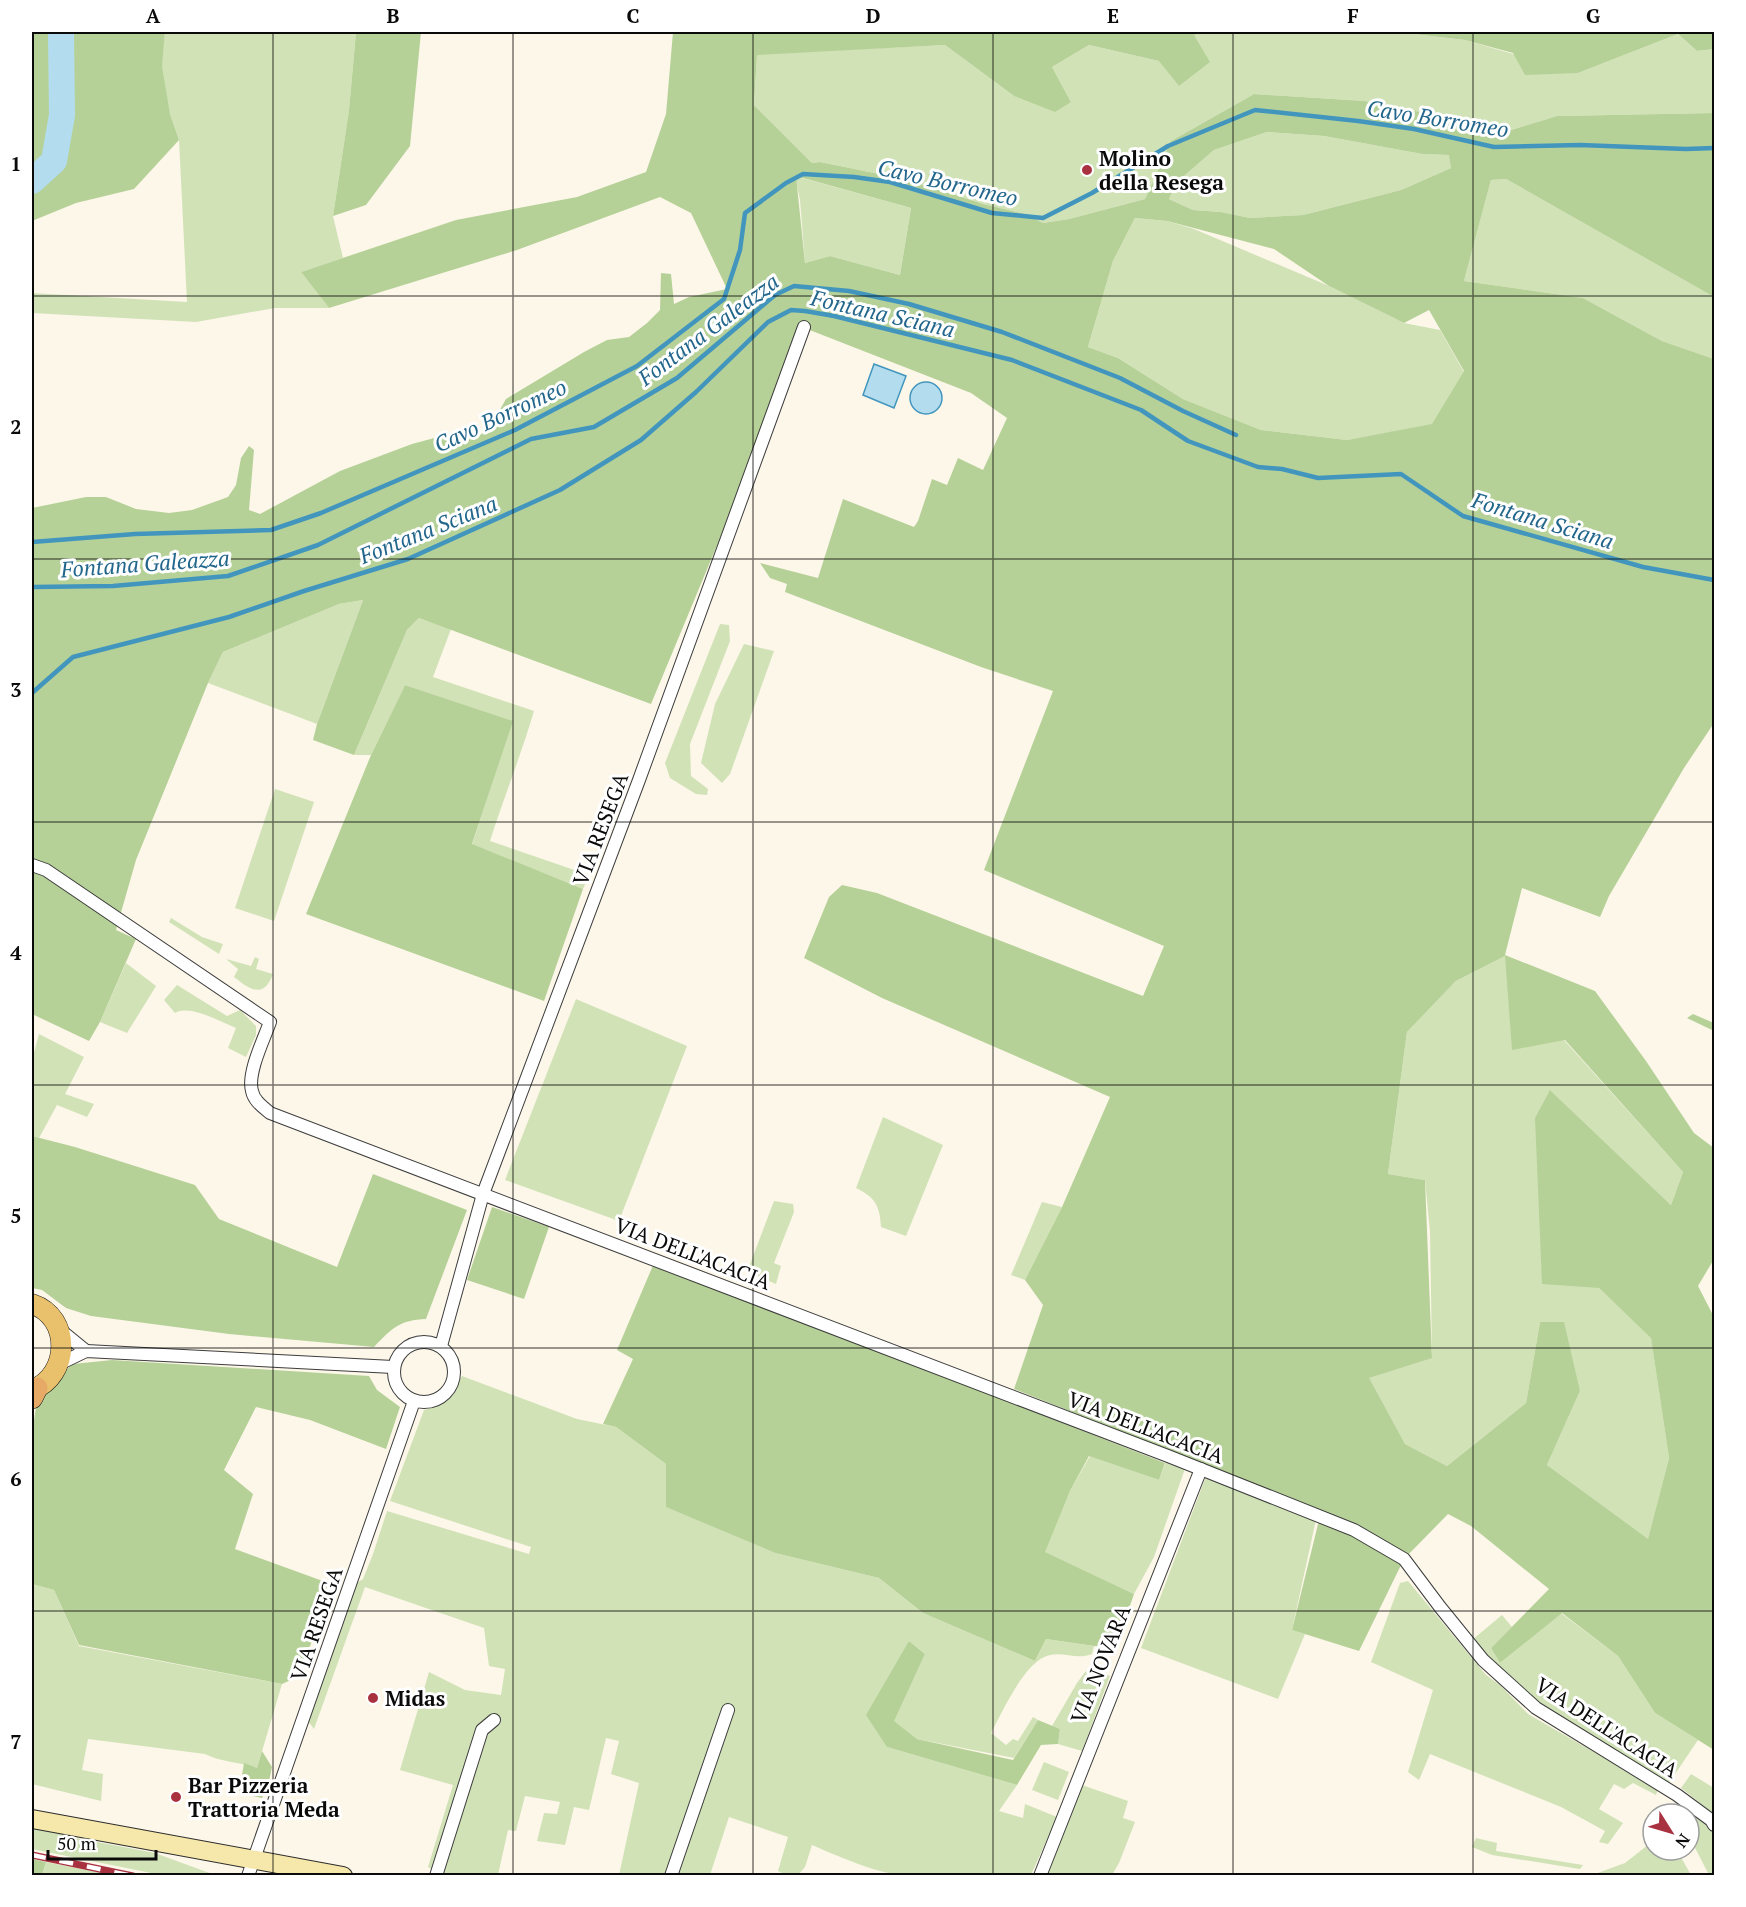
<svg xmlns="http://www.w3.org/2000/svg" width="1746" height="1907" viewBox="0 0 1746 1907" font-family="'PT Serif',serif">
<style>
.green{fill:#d1e2b7}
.forest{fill:#b6d198;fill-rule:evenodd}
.water{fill:#b3ddee;stroke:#4296bd;stroke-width:1.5}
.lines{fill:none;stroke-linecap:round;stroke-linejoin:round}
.stream{stroke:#4296bd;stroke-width:4.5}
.river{stroke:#b3ddee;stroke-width:26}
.minor-casing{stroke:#3d3d3d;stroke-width:14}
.secondary-casing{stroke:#2c2c2c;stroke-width:20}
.primary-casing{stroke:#1b1b1b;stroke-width:21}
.trunk-casing{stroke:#1b1b1b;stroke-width:22}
.minor{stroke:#fff;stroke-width:12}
.secondary{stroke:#f6e7aa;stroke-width:18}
.primary{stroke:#e9c16c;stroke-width:20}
.trunk{stroke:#e6a966;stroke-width:21}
.rail-casing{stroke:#a93241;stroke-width:7}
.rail{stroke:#fff;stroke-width:4.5;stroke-dasharray:14;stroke-linecap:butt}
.grid{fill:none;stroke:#0a0a0a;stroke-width:1.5;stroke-opacity:0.55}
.poi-dot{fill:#a93241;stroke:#fff;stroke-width:2}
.labels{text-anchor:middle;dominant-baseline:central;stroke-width:6;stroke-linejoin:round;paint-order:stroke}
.poi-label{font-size:21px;font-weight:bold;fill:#0a0a0a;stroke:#fff;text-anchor:start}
.street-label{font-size:21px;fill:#0a0a0a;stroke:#fff}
.water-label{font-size:22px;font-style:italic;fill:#22668c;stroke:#fff}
.neatline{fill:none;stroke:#0a0a0a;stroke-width:2}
.grid-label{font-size:20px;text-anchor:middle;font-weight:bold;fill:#0a0a0a}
</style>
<rect width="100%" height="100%" fill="#fdf7e9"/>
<g class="green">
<polygon points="165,32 356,32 349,110 333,216 343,258 301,272 329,308 275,308 196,322 32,313 32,293 187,302 179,140 170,114 161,73"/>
<polygon points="1201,32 1396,32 1465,40 1578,73 1678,34 1697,51 1714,49 1714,113 1557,116 1511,130 1365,101 1254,94 1171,141 1145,199 1069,219 1043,223 1026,214 983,204 909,180 820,162 812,163 754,105 757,54 945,45 1014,96 1071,102 1052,67 1089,45 1159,61 1193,35"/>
<polygon points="1267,132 1324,136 1422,154 1450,155 1451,168 1401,190 1303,215 1250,218 1221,212 1193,210 1169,199 1176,183 1214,150"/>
<polygon points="795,176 911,208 900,275 830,256 805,263 800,200"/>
<polygon points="1506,179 1714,297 1714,359 1662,341 1583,298 1464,281 1491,180"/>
<polygon points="1135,218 1167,221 1194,229 1329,286 1404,323 1440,330 1464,372 1432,425 1347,440 1261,430 1183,399 1118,358 1088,347 1113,261"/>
<polygon points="363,600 317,724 208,683 223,652 339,604"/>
<path d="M419,618l32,11 -18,48 101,34c-13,44 -30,86 -44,130l99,34 -6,14 -111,-44 40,-124 -107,-36 -34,70h-17l53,-125z"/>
<polygon points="720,624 729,625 730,641 690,744 691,776 708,789 707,795 696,794 670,778 665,763"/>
<polygon points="744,644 774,651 730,774 722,783 701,763 715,704"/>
<polygon points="275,789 314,802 274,921 235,908"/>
<polygon points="171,918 202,937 223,944 219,954 169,922"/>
<polygon points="1505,956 1564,1040 1683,1172 1671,1205 1551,1091 1599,1288 1651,1337 1669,1458 1648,1540 1547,1465 1580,1391 1540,1322 1526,1403 1447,1466 1405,1444 1368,1378 1432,1357 1430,1232 1425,1180 1388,1174 1407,1032 1456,981"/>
<path d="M255,957l4,2 -3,10 17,5c-9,25 -23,16 -39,3l4,-8 -12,-10 25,7z"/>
<polygon points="126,963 156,986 127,1033 100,1022"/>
<path d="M177,985l50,31 13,-6 16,16v9l-10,22 -18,-9 8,-20c-15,-6 -47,-24 -61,-15l-11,-13z"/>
<polygon points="576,999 687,1046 619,1221 505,1180"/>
<polygon points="39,1034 84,1057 65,1094 94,1104 87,1117 57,1105 39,1138 32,1136 32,1060"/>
<path d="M883,1117l60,28 -37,91 -25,-9c-1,-21 -6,-30 -25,-39z"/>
<polygon points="774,1201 793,1204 794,1212 774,1263 781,1266 776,1284 747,1272"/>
<polygon points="1042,1202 1062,1207 1025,1280 1011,1275"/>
<path d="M462,1376l115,43 39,8 50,37 1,43 108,46 104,25 44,35 112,48 11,-22 48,7 -2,8c-15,6 -27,-2 -42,1 -25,5 -47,56 -59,78l15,12 7,-6 5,2 15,-24 5,3 -24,38 -97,-19 -24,-18 32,-67 -16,-13 -22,106 130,38 -18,26 24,7 2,-14 32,13 -26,58 -111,1 -6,-3c-20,9 -81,-19 -102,-28l-7,22 -7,8h-12l-8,-4 10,-34 -59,-20 -19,58h-91l20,-92 -28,-9 8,-33 -13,-3 -17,72 -15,-3 -9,38 -28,-4 7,-28 13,1 3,-12 -35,-6 -9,35 -8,-1 -10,45 -53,1 -17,-9 25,-82 -53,-15 29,-98 36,18 36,5 4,-26 -16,-3 -5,-38 -119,-41 -51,142 -6,-8 47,-137 8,-5 10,-25 14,-43 142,43 2,-7 -141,-46 34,-91c22,-7 26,-13 38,-34z"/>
<polygon points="1090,1456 1159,1480 1168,1456 1187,1463 1154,1557 1134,1594 1044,1552 1070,1491"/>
<polygon points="1208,1471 1317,1515 1292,1630 1305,1634 1278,1699 1141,1648"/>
<polygon points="1408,1581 1486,1675 1500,1685 1528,1714 1658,1789 1656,1795 1633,1783 1624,1789 1614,1784 1599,1809 1623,1823 1608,1844 1599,1842 1605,1831 1561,1807 1430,1754 1419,1780 1408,1772 1433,1690 1371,1662 1400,1583"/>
<path d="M32,1584l22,6 25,56 203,38 -25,84c-16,-6 -37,-6 -52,-14l-117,-15 -6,31 21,4 -2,27 -69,-17z"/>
<polygon points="1561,1613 1618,1656 1655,1713 1698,1740 1669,1783 1540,1705 1487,1658 1472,1640 1502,1615 1512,1627 1491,1648 1500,1663"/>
<polygon points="1094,1668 1110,1676 1082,1751 1058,1744 1060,1729 1052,1726 1077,1683 1085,1672"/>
<polygon points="1044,1762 1069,1772 1058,1800 1032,1790"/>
<polygon points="1691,1774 1714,1788 1714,1814 1681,1788"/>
<polygon points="1082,1785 1128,1801 1123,1818 1135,1822 1119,1863 1112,1875 1046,1876"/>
<polygon points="1683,1804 1714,1831 1714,1875 1709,1875 1691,1840 1689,1841 1689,1814 1668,1814 1676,1806"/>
<polygon points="32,1823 71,1837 155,1853 215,1875 161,1875 32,1849"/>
<polygon points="1476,1838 1497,1843 1496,1851 1583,1865 1580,1869 1492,1855 1472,1847"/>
<polygon points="1653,1841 1653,1850 1677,1850 1691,1875 1592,1875 1625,1863"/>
<polygon points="46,1862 112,1875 42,1876"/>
</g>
<g class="forest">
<polygon points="32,32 165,32 162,67 170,114 179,140 134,189 76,203 32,221"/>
<polygon points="356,32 421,32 410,146 366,205 333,216 349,110"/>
<path d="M673,32h528l-7,3 16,27 -31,24 -20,-25 -70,-16 -37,22 19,35 -16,10 -41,-16 -69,-51 -188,10 -3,50 58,58 8,-1 89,18 74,24 43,10 17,9 26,-4 76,-20 26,-58 83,-47 111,7 146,29 46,-14 157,-3v184l-208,-118 -15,1 -27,101 119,17 79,43 52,18v364l-30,45 -75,128 -9,21 -78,-29 -17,67 90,36 51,70 48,72 20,15v111l-16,27 16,31v433l-59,-37 -37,-57 -56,-43 -62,50 -9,-15 58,-59 -78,-63 -23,-12 -44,45 -45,92 -67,-21 28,-114 37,9 -343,-136 29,-84 -18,-25 37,-73 48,-110 -228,-99 -78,-40 25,-61 13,-12 35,8 266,103 21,-50 -180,-76 69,-179 -72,-24 -196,-75 2,-8 -17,-6 -10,-15 58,15 25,-79 71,28 4,-6 14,-42 15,6 11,-27 25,12 24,-52 -36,-25 -164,-64 -156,375 -232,-86 -12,12 -53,125 -41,-15 4,-16 46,-124 -24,4 -116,48 -15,31 -72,177 -20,70 20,9 -36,83 -11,19 -57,-27v-506l54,-11h20l30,12 33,4 23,-3 36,-13 8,-12 5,-27 8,-12 5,4 -5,60 11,4 80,-43 72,-27 26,-7h39l12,-8 17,-30 78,-47 23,-12 22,-3 18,-14 13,-13 1,-37 10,1 3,30 15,-7 38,-8 -36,-76 -31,-16 -143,53 -188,58 -28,-36 155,-52 121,-23 69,-25 20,-58zM1267,132l57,4 98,18 27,1 2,13 -50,22 -98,25 -53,3 -29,-6 -28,-2 -24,-11 7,-16 38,-33zM796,176l115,32 -11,67 -70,-19 -25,7zM1135,218l32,3 107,28 55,37 75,37 25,-13 35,61 -32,53 -85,16 -86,-10 -78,-31 -65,-41 -30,-11 25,-86zM1505,956l7,94 53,-10 118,132 -12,33 -121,-115 -15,28 7,166 57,4 52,50 18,120 -21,81 -101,-74 33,-74 -16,-69h-24l-14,81 -79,63 -42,-22 -36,-66 63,-20 -7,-178 -37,-6 19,-142 49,-51z"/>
<polygon points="1396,32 1714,32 1714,49 1697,51 1678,34 1578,73 1525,75 1513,53 1465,40"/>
<polygon points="405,685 513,721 472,844 583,889 544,1001 306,914 371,755"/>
<polygon points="1693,1014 1714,1023 1714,1031 1687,1018"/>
<path d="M32,1136l43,11 120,38 24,34 118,48 36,-93 94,36 -41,109c-26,1 -34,9 -52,28l-145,-13 -138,-18 -25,-8 -24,-18 -10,-2z"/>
<polygon points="492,1207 549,1227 524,1299 467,1280"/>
<polygon points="654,1263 1165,1463 1159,1480 1089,1456 1070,1491 1045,1552 1134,1594 1115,1649 1046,1639 1035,1661 923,1613 879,1578 775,1553 666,1507 666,1464 616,1427 603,1424 633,1359 617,1350"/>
<polygon points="112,1360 369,1376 377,1390 400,1407 386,1449 310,1420 256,1407 224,1470 253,1494 235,1549 331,1584 317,1631 295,1678 282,1684 79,1645 54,1590 32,1584 32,1434 37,1400 52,1381 73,1364"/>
<polygon points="909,1641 925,1654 894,1721 917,1739 1013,1760 1038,1720 1060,1729 1058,1744 1041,1745 1017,1785 887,1747 866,1715"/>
<polygon points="262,1751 272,1767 268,1786 262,1798 239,1793 244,1763 257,1768"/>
<polygon points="32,1859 46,1862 42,1875 32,1875"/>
</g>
<g class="water">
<polygon points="874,364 906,376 894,408 863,395"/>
<circle cx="926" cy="398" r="16"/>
</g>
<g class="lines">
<g class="stream">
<polyline points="32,542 135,534 271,530 321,513 515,430 637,366 724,299 740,250 745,213 786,183 803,174 854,177 890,182 992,213 1043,218 1092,193 1168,146 1255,110 1358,121 1414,129 1494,147 1580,145 1686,149 1714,148"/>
<polyline points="32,587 113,586 228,576 318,545 531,439 594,427 677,378 775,295 794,286 849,291 909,304 1002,332 1120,378 1183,411 1236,435"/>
<polyline points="32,693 73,657 229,617 304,591 408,559 560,490 641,440 696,392 768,322 791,310 805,311 834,316 1012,360 1141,410 1188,441 1258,467 1282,469 1318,478 1401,474 1463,516 1643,567 1714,580"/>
</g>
<polyline class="river" points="32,181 54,161 62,115 61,32"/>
<g class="minor-casing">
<g id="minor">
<path d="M32,865l14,5 224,152c-6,17 -23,51 -18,69 2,10 11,16 18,22l898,343 186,74 50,29 36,48 43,53 53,48 141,87 34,25 3,5"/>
<polyline points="59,1329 86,1351"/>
<circle cx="424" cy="1372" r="30"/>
<polyline points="441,1346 483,1194 639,780 804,327"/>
<polyline points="59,1364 86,1351 393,1367"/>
<polyline points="248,1876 414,1401"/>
<polyline points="436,1876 482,1730 494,1720"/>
<polyline points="671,1876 728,1710"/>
<polyline points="1040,1876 1201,1469"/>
</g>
</g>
<g class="secondary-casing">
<polyline id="secondary" points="32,1819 343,1876"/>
</g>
<g class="primary-casing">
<path id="primary" d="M32,1304c40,13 38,72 0,86"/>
</g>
<g class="trunk-casing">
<polyline id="trunk" points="32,1398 37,1388"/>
</g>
<use href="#minor" class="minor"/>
<use href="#secondary" class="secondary"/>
<use href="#primary" class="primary"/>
<use href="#trunk" class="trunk"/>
<g class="rail-casing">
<polyline id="rail" points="32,1855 133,1876"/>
</g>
<use href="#rail" class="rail"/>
</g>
<path class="grid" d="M273,32v1844M513,32v1844M753,32v1844M993,32v1844M1233,32v1844M1473,32v1844M32,296h1682M32,559h1682M32,822h1682M32,1085h1682M32,1348h1682M32,1611h1682"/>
<g class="poi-dot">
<circle cx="1087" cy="170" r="6"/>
<circle cx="373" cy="1698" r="6"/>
<circle cx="176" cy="1797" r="6"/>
</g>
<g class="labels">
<g class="poi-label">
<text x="1099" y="158">Molino<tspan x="1099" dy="24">della Resega</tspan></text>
<text x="385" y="1698">Midas</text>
<text x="188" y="1785">Bar Pizzeria<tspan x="188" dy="24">Trattoria Meda</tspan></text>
</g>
<g class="street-label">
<text transform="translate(600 829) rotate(-69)">VIA RESEGA</text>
<text transform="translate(693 1253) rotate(21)">VIA DELL'ACACIA</text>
<text transform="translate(1146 1427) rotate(21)">VIA DELL'ACACIA</text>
<text transform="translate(316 1624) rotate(-71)">VIA RESEGA</text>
<text transform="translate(1100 1664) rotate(-68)">VIA NOVARA</text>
<text transform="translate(1607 1727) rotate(33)">VIA DELL'ACACIA</text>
</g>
<g class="water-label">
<text transform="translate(1438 118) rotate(9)">Cavo Borromeo</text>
<text transform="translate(948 182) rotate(13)">Cavo Borromeo</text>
<text transform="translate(883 313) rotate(13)">Fontana Sciana</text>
<text transform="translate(708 329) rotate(-37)">Fontana Galeazza</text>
<text transform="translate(500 415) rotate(-25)">Cavo Borromeo</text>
<text transform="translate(1543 520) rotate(17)">Fontana Sciana</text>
<text transform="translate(428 529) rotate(-22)">Fontana Sciana</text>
<text transform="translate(145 563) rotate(-4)">Fontana Galeazza</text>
</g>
</g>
<rect width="1746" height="1907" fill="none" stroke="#ffffff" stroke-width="66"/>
<g transform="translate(1671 1832) rotate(127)"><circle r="28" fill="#ffffff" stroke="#9d9d9d" stroke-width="1.5"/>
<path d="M0-4.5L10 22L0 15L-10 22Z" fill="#a93241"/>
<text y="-9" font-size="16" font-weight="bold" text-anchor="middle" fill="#0a0a0a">N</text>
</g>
<path d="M48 1850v9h108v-9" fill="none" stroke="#0a0a0a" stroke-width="3"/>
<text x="57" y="1850" font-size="18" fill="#0a0a0a" stroke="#ffffff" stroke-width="4.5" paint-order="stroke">50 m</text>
<rect x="33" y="33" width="1680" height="1841" class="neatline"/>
<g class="grid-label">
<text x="153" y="23">A</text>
<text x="393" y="23">B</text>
<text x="633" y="23">C</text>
<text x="873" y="23">D</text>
<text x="1113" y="23">E</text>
<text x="1353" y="23">F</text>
<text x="1593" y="23">G</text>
<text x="16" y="171">1</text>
<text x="16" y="434">2</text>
<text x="16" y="697">3</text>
<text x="16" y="960">4</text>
<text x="16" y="1223">5</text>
<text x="16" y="1486">6</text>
<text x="16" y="1749">7</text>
</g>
</svg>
